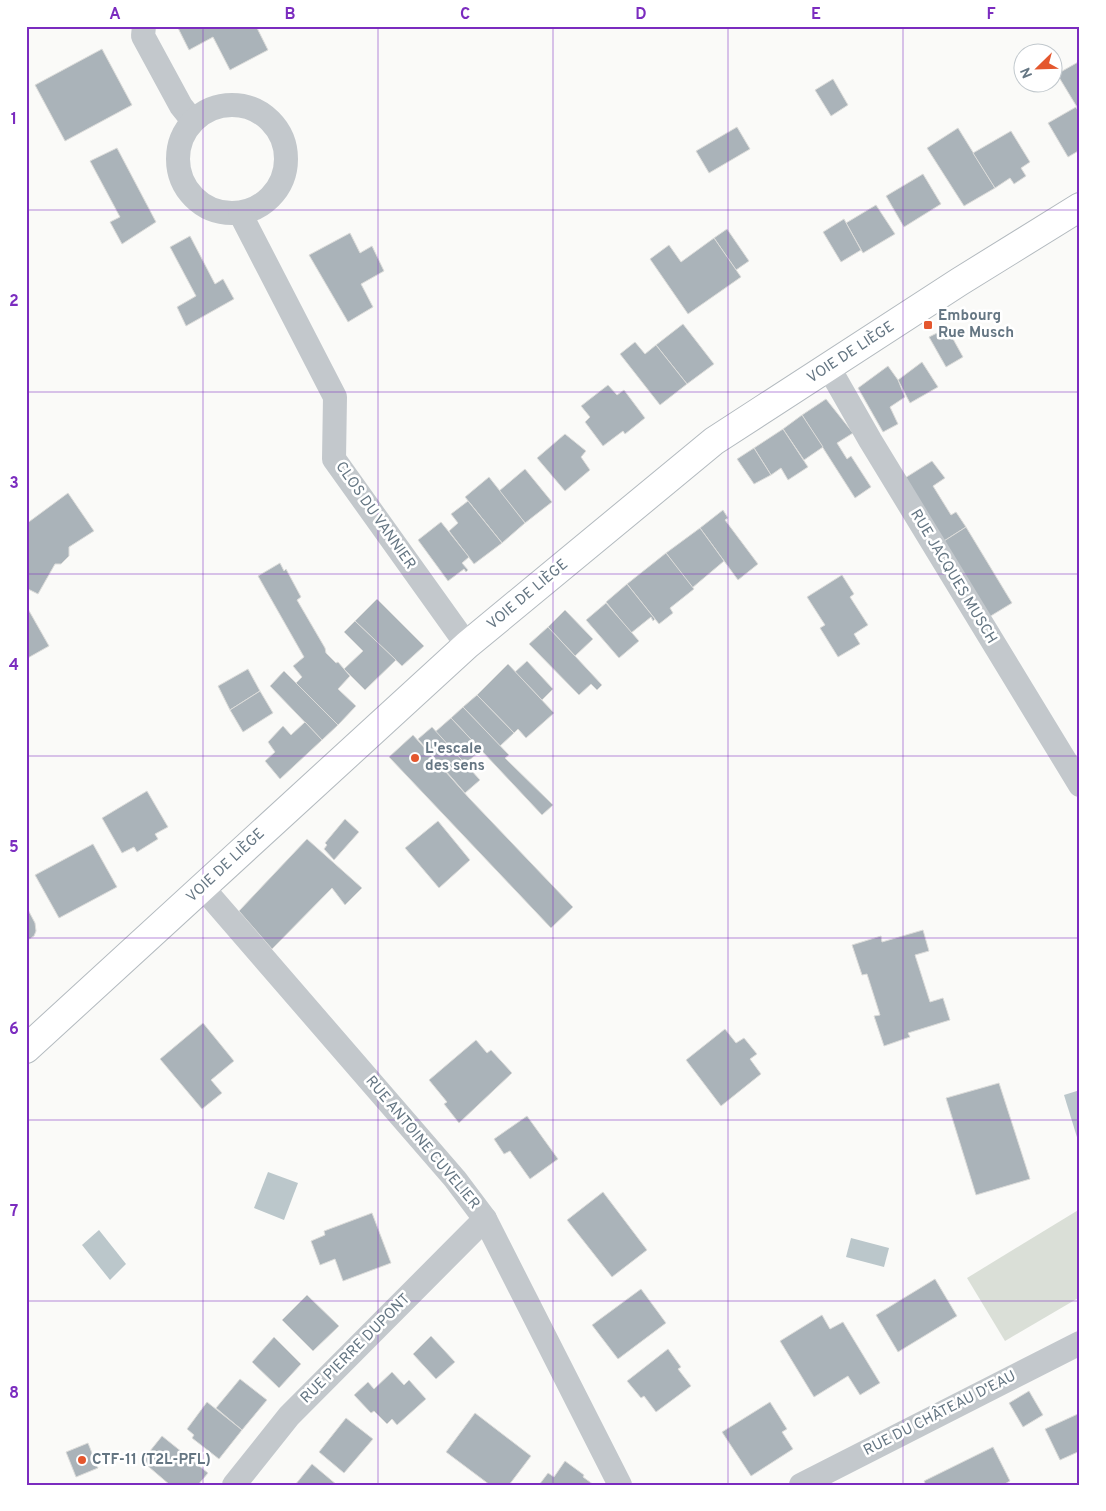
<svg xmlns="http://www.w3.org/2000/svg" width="1106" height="1511" viewBox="0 0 1106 1511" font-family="Overpass,sans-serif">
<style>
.green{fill:#dadfd7}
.water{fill:#bbc7cb}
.building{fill:#aab3b9;stroke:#dcdcda}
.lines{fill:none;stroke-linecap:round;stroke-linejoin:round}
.secondary-casing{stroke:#b3babf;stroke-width:30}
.street{stroke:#c3c8cc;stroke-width:24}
.secondary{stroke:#fff;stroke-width:28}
.grid{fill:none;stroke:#7b2cbf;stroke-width:1;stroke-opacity:0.55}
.poi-dot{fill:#e4572e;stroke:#fff;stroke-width:2}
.labels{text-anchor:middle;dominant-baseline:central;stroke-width:5;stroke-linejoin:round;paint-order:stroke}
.poi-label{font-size:15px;font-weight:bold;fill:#657683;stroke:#fff;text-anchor:start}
.street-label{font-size:15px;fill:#657683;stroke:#fff}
.neatline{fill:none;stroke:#7b2cbf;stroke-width:2}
.grid-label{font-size:16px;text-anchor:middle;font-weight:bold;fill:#7b2cbf}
</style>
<rect width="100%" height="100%" fill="#fafaf8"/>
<polygon class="green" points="1080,1209 1080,1297 1005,1341 967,1278"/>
<g class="water">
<polygon points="1080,1090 1080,1147 1064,1095"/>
<polygon points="268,1172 298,1183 284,1220 254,1208"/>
<polygon points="99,1230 126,1264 110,1280 82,1245"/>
<polygon points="851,1238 889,1248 884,1267 846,1257"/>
</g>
<g class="building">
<polygon points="177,26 256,26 268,50 230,70 213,37 189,50"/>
<polygon points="102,49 132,105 65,141 35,85"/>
<polygon points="1080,61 1080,112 1057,74"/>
<polygon points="833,79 848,105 831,116 815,90"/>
<polygon points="1076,107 1080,114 1080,150 1068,157 1048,123"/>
<polygon points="737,127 750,149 709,173 696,151"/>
<polygon points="958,128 995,188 964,206 927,148"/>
<polygon points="1011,131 1030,162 1021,168 1026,176 1014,184 1010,178 995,188 973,153"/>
<polygon points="117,148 156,222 122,244 110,222 120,217 90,161"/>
<polygon points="923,174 941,204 904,227 886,196"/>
<polygon points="876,205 895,234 863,253 846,223"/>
<polygon points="844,219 861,250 841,262 823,232"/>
<polygon points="727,229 749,261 736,270 714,238"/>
<polygon points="350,233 360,253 372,246 384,271 361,284 373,307 348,322 309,255"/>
<polygon points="190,236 215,284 223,279 234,299 186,326 177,307 196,296 170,247"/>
<polygon points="714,238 741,277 688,314 650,259 669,245 681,262"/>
<polygon points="683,324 714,364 687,384 656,345"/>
<polygon points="947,328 963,357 946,367 929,337"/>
<polygon points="635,342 645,354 656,345 687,384 660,405 620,354"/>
<polygon points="922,362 938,387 910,403 898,380"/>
<polygon points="888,366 898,380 905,397 890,407 898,424 883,432 858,388"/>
<polygon points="608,385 617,395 624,390 645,418 625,434 623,431 603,446 585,422 590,417 581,406"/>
<polygon points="826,399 853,433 837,443 847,459 851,456 871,487 855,498 802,415"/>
<polygon points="802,415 823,447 804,460 783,429"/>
<polygon points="783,429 808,467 788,480 781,468 771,475 754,448"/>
<polygon points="565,434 586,451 581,457 590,470 565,491 537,458"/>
<polygon points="754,448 771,475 754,484 737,459"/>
<polygon points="932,461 945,478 933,486 951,515 956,512 966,527 944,541 905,478"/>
<polygon points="525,469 552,502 525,523 499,491"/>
<polygon points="489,477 525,523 502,543 465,497"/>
<polygon points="68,493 94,531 69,547 69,556 61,564 55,564 38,594 26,588 26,524"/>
<polygon points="468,501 502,543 474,564 449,531 458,523 451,514"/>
<polygon points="723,510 728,518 725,520 758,564 738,580 700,528"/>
<polygon points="441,522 469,557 462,563 468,570 466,572 464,569 448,581 418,540"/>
<polygon points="966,527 1012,603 989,617 944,541"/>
<polygon points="700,528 724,561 692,588 666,553"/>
<polygon points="666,553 694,589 670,608 673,613 659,624 627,584"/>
<polygon points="280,563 284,571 286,569 301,597 297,600 325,648 326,653 336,663 338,662 350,676 338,689 356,706 338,725 296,683 302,677 293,666 304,657 258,576"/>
<polygon points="842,575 854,594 850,597 868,625 854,634 860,644 838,657 820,628 825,625 807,597"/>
<polygon points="627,584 655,619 653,621 651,617 631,633 606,602"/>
<polygon points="377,599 424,646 402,666 355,621"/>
<polygon points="606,603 639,641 619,658 586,620"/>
<polygon points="28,609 49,646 26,659 26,610"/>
<polygon points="565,610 593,639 575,656 548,627"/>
<polygon points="355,621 396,660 365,690 344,669 363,651 344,632"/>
<polygon points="548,627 602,685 597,690 591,684 579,695 529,644"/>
<polygon points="527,661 553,689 542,700 515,672"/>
<polygon points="508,664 554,713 526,738 518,729 514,733 477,695"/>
<polygon points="248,669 260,691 230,710 218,686"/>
<polygon points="284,671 338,725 322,740 270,686"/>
<polygon points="260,691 273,713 243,732 230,710"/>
<polygon points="477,695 514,733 500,746 463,707"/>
<polygon points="463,707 509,755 505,758 553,805 542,815 451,718"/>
<polygon points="451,718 481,750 465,764 435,732"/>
<polygon points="305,722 322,740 280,779 265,761 275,752 268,742 283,726 291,735"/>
<polygon points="432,727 480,780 465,793 418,739"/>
<polygon points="413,735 469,798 573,907 551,928 389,757"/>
<polygon points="147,791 168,827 155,834 158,839 137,852 134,847 122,853 102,818"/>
<polygon points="345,819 359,832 334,860 324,849 327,845 325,843"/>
<polygon points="438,821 470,860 439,888 405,848"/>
<polygon points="307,839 362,888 345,905 332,888 272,949 239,911"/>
<polygon points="93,844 117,887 59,918 35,875"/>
<polygon points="26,906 35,923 36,931 34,936 26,941"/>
<polygon points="923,930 929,951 915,955 930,1002 943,998 950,1020 908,1033 910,1037 884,1046 874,1016 880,1015 867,974 862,975 852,945 881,936 882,942"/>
<polygon points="203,1023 234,1061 211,1080 222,1093 202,1109 160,1059"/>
<polygon points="725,1029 736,1043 744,1038 757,1054 750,1059 761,1074 721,1106 686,1060"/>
<polygon points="476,1040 487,1053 491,1050 512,1073 459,1123 444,1104 447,1102 429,1080"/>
<polygon points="999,1083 1030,1179 976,1195 946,1098"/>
<polygon points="527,1116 558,1159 530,1179 510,1151 504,1154 494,1139"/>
<polygon points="603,1192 647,1250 612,1277 567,1220"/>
<polygon points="372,1213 391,1263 343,1281 335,1259 320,1265 311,1241 325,1235 324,1231"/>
<polygon points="935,1279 957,1316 898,1352 876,1315"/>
<polygon points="641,1289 666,1323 618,1359 592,1325"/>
<polygon points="307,1295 339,1326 313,1351 282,1320"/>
<polygon points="822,1315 830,1329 843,1322 880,1383 860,1395 848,1376 814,1397 780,1341"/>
<polygon points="431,1336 455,1362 436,1379 413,1354"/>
<polygon points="274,1337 301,1364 279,1388 252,1362"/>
<polygon points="668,1349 681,1367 678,1369 691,1386 656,1412 644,1396 641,1398 627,1381"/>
<polygon points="392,1372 404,1385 409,1380 426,1399 397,1425 392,1419 387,1424 374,1411 371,1413 354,1395 368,1382 374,1389"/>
<polygon points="240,1379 267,1400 242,1430 216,1408"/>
<polygon points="1029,1391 1043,1415 1023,1427 1009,1403"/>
<polygon points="207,1402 242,1430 219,1459 192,1438 194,1435 187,1429"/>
<polygon points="770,1402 787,1429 782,1432 793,1449 751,1476 722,1432"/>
<polygon points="475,1413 531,1456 509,1485 490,1485 446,1452"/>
<polygon points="1080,1413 1080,1451 1060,1460 1045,1429"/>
<polygon points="346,1418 373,1439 344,1473 319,1452"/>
<polygon points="162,1436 208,1473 198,1485 170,1485 142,1461"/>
<polygon points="88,1443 98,1468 76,1477 66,1452"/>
<polygon points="993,1447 1010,1481 1003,1485 926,1485 924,1481"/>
<polygon points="565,1461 584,1475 583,1477 594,1485 539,1485 548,1473 554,1477"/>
<polygon points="312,1464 337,1485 295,1485"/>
</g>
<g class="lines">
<g class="secondary-casing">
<polyline id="secondary" points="26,1049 467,645 714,441 959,282 1080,207"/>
</g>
<g class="street">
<polyline points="144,26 143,36 181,106 193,121"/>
<circle cx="232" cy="159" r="54"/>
<polyline points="240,213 335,397 334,459 467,645"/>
<polyline points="829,368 870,440 1080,785"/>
<polyline points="203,888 455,1179 485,1219 620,1485"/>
<polyline points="234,1485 289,1416 485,1219"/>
<polyline points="801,1485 1080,1343"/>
</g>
<use href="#secondary" class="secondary"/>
</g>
<path class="grid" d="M203,26v1459M378,26v1459M553,26v1459M728,26v1459M903,26v1459M26,210h1054M26,392h1054M26,574h1054M26,756h1054M26,938h1054M26,1120h1054M26,1301h1054"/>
<g class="poi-dot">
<rect x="923" y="320" width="10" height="10" rx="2.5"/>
<circle cx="415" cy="758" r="5"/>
<circle cx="82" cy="1460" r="5"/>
</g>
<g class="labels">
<g class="poi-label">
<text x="938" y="316">Embourg<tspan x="938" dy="17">Rue Musch</tspan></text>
<text x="425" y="749">L'escale<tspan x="425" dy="17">des sens</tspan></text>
<text x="92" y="1460">CTF-11 (T2L-PFL)</text>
</g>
<g class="street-label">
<text transform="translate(851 353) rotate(-33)">VOIE DE LIÈGE</text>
<text transform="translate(375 516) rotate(55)">CLOS DU VANNIER</text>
<text transform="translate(953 577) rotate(59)">RUE JACQUES MUSCH</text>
<text transform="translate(528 595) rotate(-40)">VOIE DE LIÈGE</text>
<text transform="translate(226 866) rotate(-43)">VOIE DE LIÈGE</text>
<text transform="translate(422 1143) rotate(50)">RUE ANTOINE CUVELIER</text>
<text transform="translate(356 1349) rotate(-45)">RUE PIERRE DUPONT</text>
<text transform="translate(940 1414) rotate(-27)">RUE DU CHÂTEAU D'EAU</text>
</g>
</g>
<rect width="1106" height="1511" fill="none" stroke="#ffffff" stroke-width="55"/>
<g transform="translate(1038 68) rotate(247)"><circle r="24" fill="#ffffff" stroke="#c1c8cd"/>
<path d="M0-4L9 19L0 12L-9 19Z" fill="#e4572e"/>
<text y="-8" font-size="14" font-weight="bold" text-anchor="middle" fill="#657683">N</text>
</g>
<rect x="28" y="28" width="1050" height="1456" class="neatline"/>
<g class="grid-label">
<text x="115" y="19">A</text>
<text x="290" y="19">B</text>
<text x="465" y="19">C</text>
<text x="641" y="19">D</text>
<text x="816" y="19">E</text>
<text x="991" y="19">F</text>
<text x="14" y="124">1</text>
<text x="14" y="306">2</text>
<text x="14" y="488">3</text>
<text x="14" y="670">4</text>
<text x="14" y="852">5</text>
<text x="14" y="1034">6</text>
<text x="14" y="1216">7</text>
<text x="14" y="1398">8</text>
</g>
</svg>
